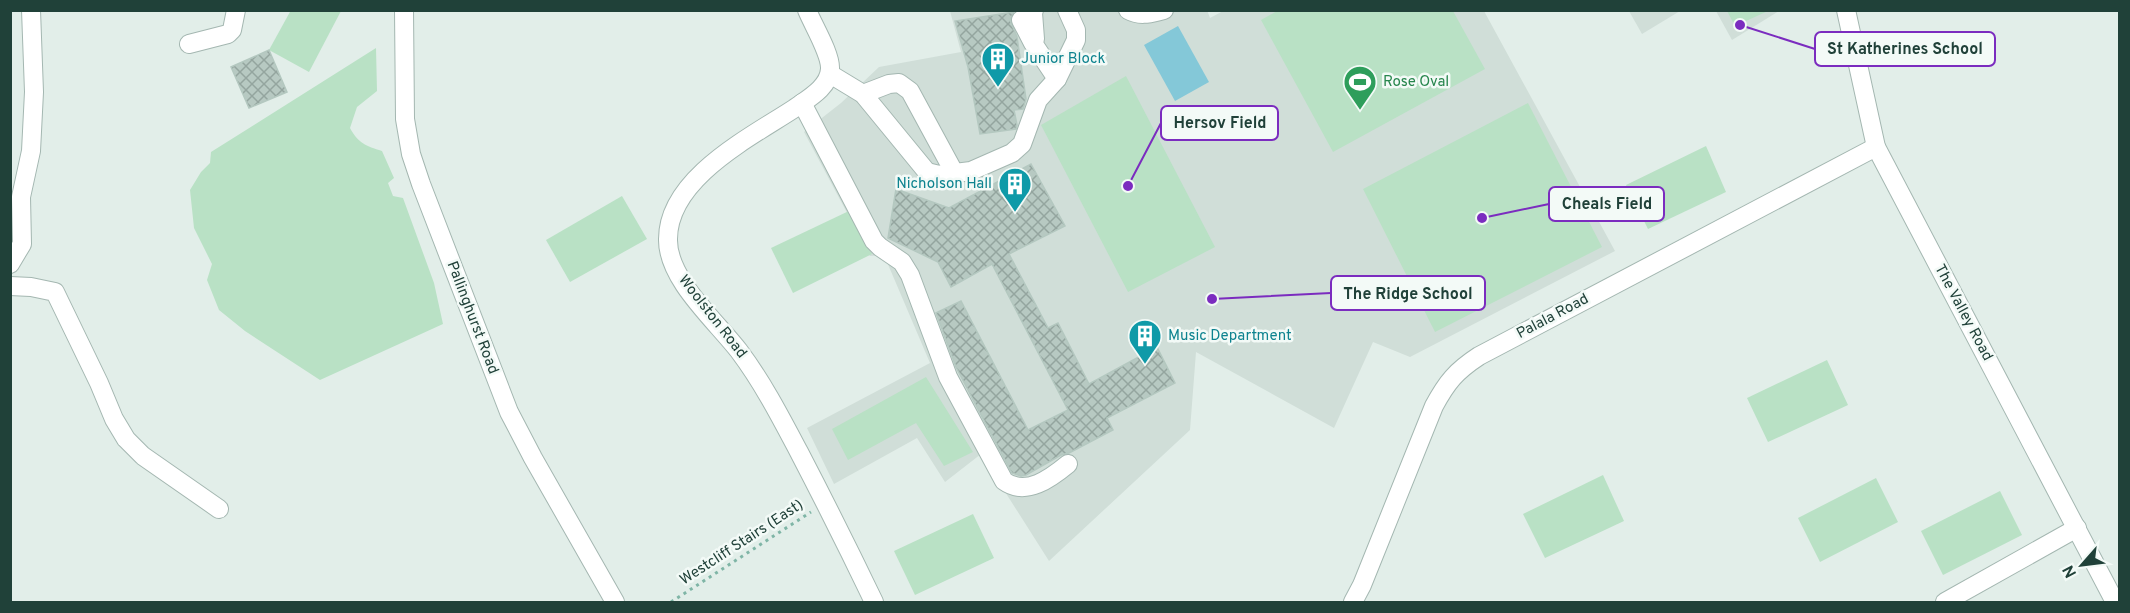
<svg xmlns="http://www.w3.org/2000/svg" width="2130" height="613" viewBox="0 0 2130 613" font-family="Overpass,sans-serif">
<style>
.built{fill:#d0ded8}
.grass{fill:#b9e1c5}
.water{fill:#84c8d8}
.building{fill:url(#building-cross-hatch);stroke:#b4c8c0;stroke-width:1.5}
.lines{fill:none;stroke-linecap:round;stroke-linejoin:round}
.minor-casing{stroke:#a4b7b1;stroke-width:20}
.path{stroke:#7fb5a6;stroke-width:3;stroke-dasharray:3 4.5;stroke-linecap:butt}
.minor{stroke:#fff;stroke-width:18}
.labels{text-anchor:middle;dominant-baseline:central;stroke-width:5;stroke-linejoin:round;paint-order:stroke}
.culture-label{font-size:15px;fill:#0d838f;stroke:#f3faf7;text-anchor:start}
.leisure-label{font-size:15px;fill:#27864d;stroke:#f3faf7;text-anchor:start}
.street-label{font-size:15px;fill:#204139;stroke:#f3faf7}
.leader{fill:none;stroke:#7b2cbf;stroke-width:2}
.callout-dot{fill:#7b2cbf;stroke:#f3faf7;stroke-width:2}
.callout{fill:#f3faf7;stroke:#7b2cbf;stroke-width:2}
.callout-label{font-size:16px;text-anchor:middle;font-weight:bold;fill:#204139}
</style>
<defs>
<pattern id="building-cross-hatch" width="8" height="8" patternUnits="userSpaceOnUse" patternTransform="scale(1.5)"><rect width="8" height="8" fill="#b7c9c2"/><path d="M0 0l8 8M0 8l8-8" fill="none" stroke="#94a59f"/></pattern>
</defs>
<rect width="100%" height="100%" fill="#e2eee9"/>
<g class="built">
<polygon points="1207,10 1210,18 1225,10 1484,11 1615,251 1410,357 1373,342 1334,428 1196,352 1190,430 1049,561 981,454 945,482 917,438 834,484 807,428 930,363 884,255 870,256 804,132 841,103 879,67 961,52 950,11"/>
<polygon points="1629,11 1680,11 1642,34"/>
<polygon points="1716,11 1779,11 1732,40"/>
</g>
<g class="grass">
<polygon points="291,10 341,11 309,72 269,50"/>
<polygon points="1277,11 1453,11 1485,69 1333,152 1261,20"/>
<polygon points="1727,11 1768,11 1735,26"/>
<path d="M376,48l1,43 -20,16 -7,21c8,15 16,18 32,23l12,27 -6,5 5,13 10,2 31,85 9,41 -123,56 -75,-49 -26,-21 -12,-30 5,-16 -18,-36 -4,-38 11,-18 9,-9 1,-11z"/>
<polygon points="1126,76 1215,247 1128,292 1041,125"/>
<polygon points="1528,103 1602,247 1435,332 1363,189"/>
<polygon points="1706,146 1726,192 1648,229 1626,185"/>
<polygon points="622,196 647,239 570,282 546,240"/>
<polygon points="851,210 872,254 793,293 771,248"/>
<polygon points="1827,360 1848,405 1768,442 1747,398"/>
<polygon points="926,377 973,452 944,466 916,423 848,460 832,429"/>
<polygon points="1603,475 1624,521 1545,558 1523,514"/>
<polygon points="1876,478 1898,522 1820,562 1798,518"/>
<polygon points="2000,491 2022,535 1943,575 1921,531"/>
<polygon points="973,514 994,558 915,595 894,551"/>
</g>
<polygon class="water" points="1178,26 1209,82 1175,101 1144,45"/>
<g class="building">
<polygon points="1014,12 1010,20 1017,37 1026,99 1023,109 1014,110 1017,125 1016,129 980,134 968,67 955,21"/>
<polygon points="269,50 287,92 249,108 231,67"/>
<polygon points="1031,164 1065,226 1009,254 1048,328 1058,323 1089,384 1157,347 1175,383 1107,418 1113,430 1069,453 1061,455 1026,475 1021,476 1012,473 980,413 956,367 936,313 961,301 1028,430 1068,410 992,264 951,287 938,262 888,238 896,189 949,208"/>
</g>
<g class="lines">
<g class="minor-casing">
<g id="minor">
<polyline points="404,10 405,119 411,154 421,184 509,412 533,458 615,602"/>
<path d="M807,10c6,15 24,44 23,59 -1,18 -21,29 -35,39 -44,29 -127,70 -127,131 -1,40 48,82 71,112 24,32 42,67 60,101 26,50 51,100 75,150"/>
<polyline points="1034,10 1033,13 1035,39"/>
<path d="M1128,10c13,7 23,3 36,0"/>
<polyline points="1846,10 1876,147 2115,602"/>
<polyline points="1021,20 1033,43 1057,79"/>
<polyline points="189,44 228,34 232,30 236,10"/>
<polyline points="830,74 863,94 927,172 939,175 971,171 1012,153 1022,144 1038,100 1057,79 1076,40 1076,30 1067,10"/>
<polyline points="863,94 889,84 899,83 910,91 955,174"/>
<path d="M802,103l72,138 6,6 22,15 8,13 38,102 56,104c22,16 47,-3 64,-17"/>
<polyline points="10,264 22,244 21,197 31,151 34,92 31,10"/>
<polyline points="10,286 31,287 55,292 99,383 114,419 126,439 143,456 219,509"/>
<path d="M1353,602l9,-17 72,-179c13,-24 22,-35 45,-50l397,-209"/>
<polyline points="1945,602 2077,528"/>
</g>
</g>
<polyline class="path" points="671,602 811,512"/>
<use href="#minor" class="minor"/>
</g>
<defs>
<g id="building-pin" transform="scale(1.725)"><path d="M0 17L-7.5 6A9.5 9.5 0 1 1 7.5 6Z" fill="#0f9aa8" stroke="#f3faf7"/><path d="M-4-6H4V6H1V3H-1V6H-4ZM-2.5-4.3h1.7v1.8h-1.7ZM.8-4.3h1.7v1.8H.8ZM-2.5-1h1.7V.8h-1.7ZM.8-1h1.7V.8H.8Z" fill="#fff"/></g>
<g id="stadium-pin" transform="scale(1.725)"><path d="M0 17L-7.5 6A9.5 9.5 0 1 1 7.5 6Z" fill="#2e9e5b" stroke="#f3faf7"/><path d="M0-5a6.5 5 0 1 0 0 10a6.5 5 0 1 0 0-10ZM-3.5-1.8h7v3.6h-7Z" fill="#fff"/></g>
</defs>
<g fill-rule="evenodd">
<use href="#building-pin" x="998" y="59"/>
<use href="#stadium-pin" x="1360" y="82"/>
<use href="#building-pin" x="1015" y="184"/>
<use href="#building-pin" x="1145" y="336"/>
</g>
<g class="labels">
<g class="culture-label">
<text x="1021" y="59">Junior Block</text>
<text x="992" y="184" text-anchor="end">Nicholson Hall</text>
<text x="1168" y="336">Music Department</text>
</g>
<g class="leisure-label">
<text x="1383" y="82">Rose Oval</text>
</g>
<g class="street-label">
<text transform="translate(1963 313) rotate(62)">The Valley Road</text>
<text transform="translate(712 317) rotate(52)">Woolston Road</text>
<text transform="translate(1553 317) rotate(-28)">Palala Road</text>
<text transform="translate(472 318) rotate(69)">Pallinghurst Road</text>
<text transform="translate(742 543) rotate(-33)">Westcliff Stairs (East)</text>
</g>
</g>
<path class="leader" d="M1740 25L1815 49M1128 186L1161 123M1482 218L1549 204M1212 299L1331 293"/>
<g class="callout-dot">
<circle cx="1740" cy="25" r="6"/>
<circle cx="1128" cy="186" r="6"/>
<circle cx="1482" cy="218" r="6"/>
<circle cx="1212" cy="299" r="6"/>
</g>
<g class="callout">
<rect x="1815" y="32" width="180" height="34" rx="6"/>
<rect x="1161" y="106" width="117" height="34" rx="6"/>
<rect x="1549" y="187" width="115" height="34" rx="6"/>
<rect x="1331" y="276" width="154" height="34" rx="6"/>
</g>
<g class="callout-label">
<text x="1905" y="54">St Katherines School</text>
<text x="1220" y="128">Hersov Field</text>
<text x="1607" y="209">Cheals Field</text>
<text x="1408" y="299">The Ridge School</text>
</g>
<rect width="2130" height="613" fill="none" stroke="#204139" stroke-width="24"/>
<g transform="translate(2082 565) rotate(242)" stroke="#f3faf7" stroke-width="4.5" paint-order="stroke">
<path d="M0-4.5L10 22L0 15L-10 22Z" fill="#204139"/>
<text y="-9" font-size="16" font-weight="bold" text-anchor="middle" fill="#204139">N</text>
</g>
</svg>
